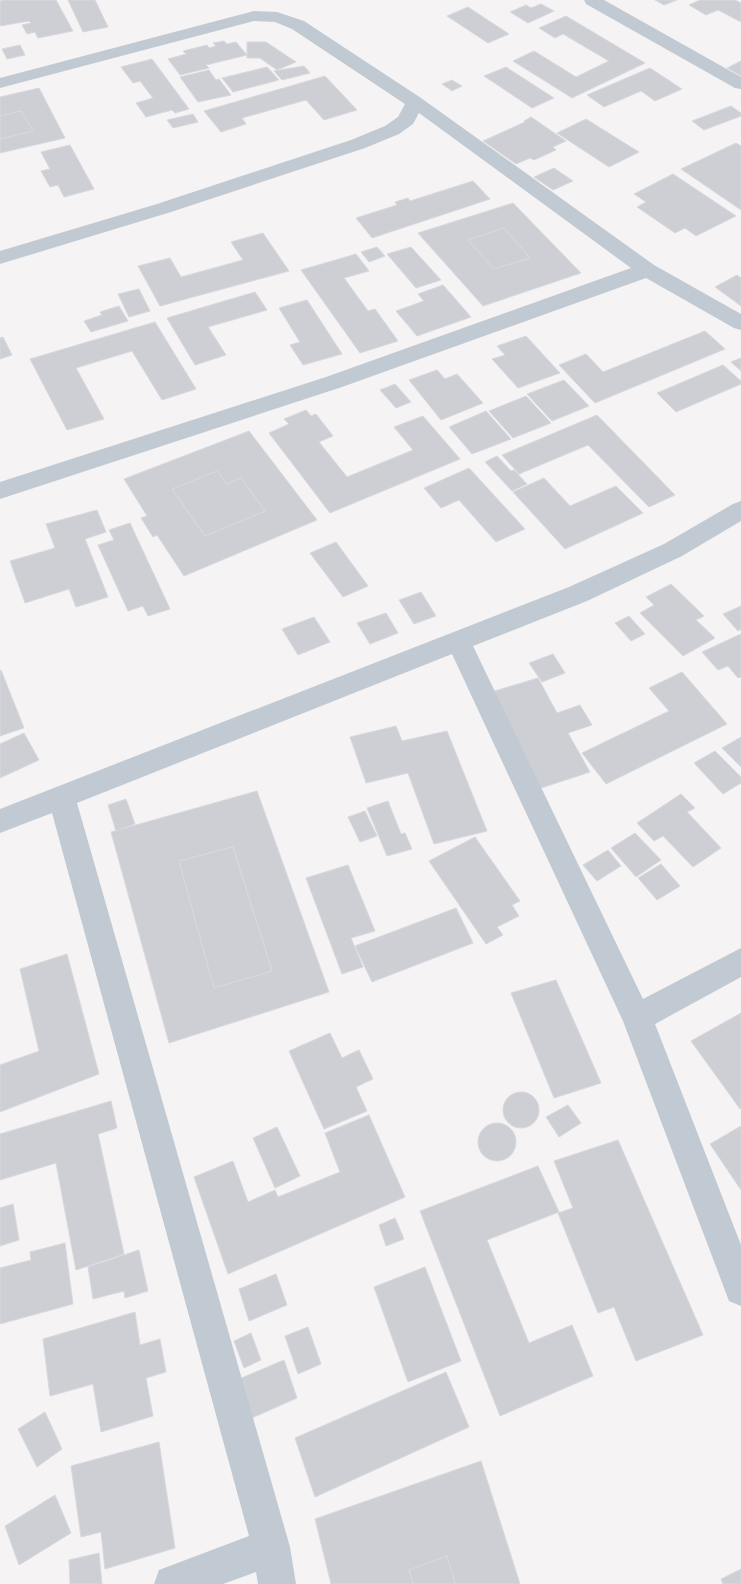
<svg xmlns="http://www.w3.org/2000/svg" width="741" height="1584" viewBox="0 0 741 1584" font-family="'Space Grotesk',sans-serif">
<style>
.building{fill:#cdcfd5;stroke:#d7d9de;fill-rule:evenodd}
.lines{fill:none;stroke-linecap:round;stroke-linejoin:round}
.minor{fill:#c1cad2;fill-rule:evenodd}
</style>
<rect width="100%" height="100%" fill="#f5f3f3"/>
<g class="building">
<polygon points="5,0 56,0 73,31 38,38 35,32 27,34 22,25 31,23 29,21 0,26 0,1"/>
<polygon points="68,0 95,0 108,27 83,32"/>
<polygon points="655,0 677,0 664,5"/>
<polygon points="700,0 735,0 741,3 741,22 718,10 706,15 689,5"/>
<polygon points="541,4 554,11 528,23 510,12 526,5 531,8"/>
<polygon points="468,7 509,34 488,43 447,16"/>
<polygon points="566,16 645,63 572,98 513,61 534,51 576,77 609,61 563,34 555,38 539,28"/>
<polygon points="224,41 227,44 236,42 247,55 206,65 209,68 180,75 168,59 186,54 183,51 207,45 209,48 216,46 213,43"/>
<polygon points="247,42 266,42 296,62 277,70 260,58 247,58"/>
<polygon points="20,45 25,55 7,59 2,49"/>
<polygon points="152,59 189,109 175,113 172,110 146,117 136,103 153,98 140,81 133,83 121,67"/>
<polygon points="741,61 741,76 727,68"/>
<polygon points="304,66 310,73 282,80 274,71"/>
<polygon points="267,67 279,80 233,92 222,78"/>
<polygon points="506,67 554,98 532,108 484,76"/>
<polygon points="650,68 682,89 655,101 641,91 604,107 587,95"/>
<polygon points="209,70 216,80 219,79 231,95 198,102 180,77"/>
<polygon points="325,76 357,110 324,120 306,100 242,118 246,124 221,132 204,111"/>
<polygon points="452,80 462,86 452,91 442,84"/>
<polygon points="39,88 65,138 0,153 0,139 33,131 21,111 0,116 0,97"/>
<polygon points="731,106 741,113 741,116 704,130 692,121"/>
<polygon points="21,111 33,131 0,139 0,116"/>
<polygon points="193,114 198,122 173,128 167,120"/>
<polygon points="531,117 566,141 553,147 556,150 534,160 530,158 516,164 483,141 525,122 524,121"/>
<polygon points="586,119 639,152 609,167 557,133"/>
<polygon points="736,143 741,146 741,210 681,169"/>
<polygon points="70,145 94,189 64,197 58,185 50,187 41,171 50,169 41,152"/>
<polygon points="554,168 573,181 553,190 534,177"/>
<polygon points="673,174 736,216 696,236 685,228 675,233 637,207 646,202 634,194"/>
<polygon points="473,181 490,199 372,238 356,218 397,205 395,202 408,198 410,201"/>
<path d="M513,203l68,70 -98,33 -65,-73zM504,228l26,30 -36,11 -26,-29z"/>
<polygon points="504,228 530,258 494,269 468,240"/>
<polygon points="263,233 289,271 160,306 138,266 170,258 181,277 243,260 231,242"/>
<polygon points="377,247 385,256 369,262 361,252"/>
<polygon points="411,247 441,280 416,288 387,254"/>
<polygon points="356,254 369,271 344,278 368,311 375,309 398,341 360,353 301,270"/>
<polygon points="737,275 741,278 741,306 715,287"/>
<polygon points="443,285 471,317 417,336 396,311 424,301 418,294"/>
<polygon points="139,289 150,311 129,317 118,294"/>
<polygon points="255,292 267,310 208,327 226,355 195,365 167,318"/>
<polygon points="307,300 342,354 303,365 290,345 300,342 279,308"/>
<polygon points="119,306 128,321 91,332 84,321 102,315 100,312"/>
<polygon points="155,322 196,389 162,400 132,351 76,368 104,419 67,430 30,359"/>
<polygon points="705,331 725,349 595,403 559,365 586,354 603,372"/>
<polygon points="526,336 560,373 518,388 492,359 505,355 497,346"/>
<polygon points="3,337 12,355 0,359 0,338"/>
<polygon points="741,358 741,371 731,362"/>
<polygon points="723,365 741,381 741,384 676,412 657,393"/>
<polygon points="437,370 445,379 457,374 483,403 441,420 409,380"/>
<polygon points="564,380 589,406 552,421 527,394"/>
<polygon points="395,384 411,402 396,408 380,390"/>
<polygon points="526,396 551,423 513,438 489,411"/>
<polygon points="306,410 311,416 316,414 333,436 319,442 347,477 413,450 394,427 423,416 460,459 330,513 269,433 289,424 284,419"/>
<polygon points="486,411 511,439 472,454 449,427"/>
<polygon points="597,415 675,495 649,507 588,445 519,474 502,455"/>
<path d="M249,431l68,89 -133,56 -27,-41 -4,2 -12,-19 6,-2 -23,-37zM217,471l10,13 14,-6 24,33 -60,25 -33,-47z"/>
<polygon points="497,456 511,471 514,470 527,484 512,491 485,462"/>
<polygon points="469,468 525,529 496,542 459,500 441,508 424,488"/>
<polygon points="217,471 227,484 241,478 265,511 205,536 172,489"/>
<polygon points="544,478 570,506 616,486 643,513 565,549 513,492"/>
<polygon points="97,510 106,532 85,539 108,597 76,607 69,589 25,603 10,561 55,548 46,524"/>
<polygon points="130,523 170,609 148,616 143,606 128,611 98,545 114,540 109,530"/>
<polygon points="336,542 368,586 343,597 310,553"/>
<polygon points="671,584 704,616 696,620 715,638 683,656 640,613 654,605 646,597"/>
<polygon points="421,592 436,616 414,624 399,600"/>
<polygon points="741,606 741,629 738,631 723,614"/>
<polygon points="386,613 398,633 370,644 357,623"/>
<polygon points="629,616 645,634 631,641 615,623"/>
<polygon points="314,617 330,642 298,655 282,629"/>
<polygon points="741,634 741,677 738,678 728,666 718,670 702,652"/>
<polygon points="553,654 565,673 542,682 529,663"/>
<polygon points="1,670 24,728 0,736 0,671"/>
<polygon points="682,672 727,724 606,784 582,753 669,711 649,688"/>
<polygon points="538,678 557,713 580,705 592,725 568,733 590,772 538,789 488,693"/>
<polygon points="396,726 402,741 447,731 487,831 434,844 408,773 366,783 350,737"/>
<polygon points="24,733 39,760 0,778 0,744"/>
<polygon points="741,737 741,767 722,748"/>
<polygon points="715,751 741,777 741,783 723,794 694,763"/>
<path d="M257,791l72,201 -160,51 -58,-211zM233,847l39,124 -58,17 -35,-127z"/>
<polygon points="681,794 695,808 687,812 721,848 693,867 663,836 654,841 637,823"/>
<polygon points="126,799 135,824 116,831 108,805"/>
<polygon points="388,801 401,834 405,833 412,849 387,856 367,808"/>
<polygon points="365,811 377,836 360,842 348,817"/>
<polygon points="635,833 661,860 636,877 611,848"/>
<polygon points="475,837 520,901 512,905 519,916 497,927 503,935 486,944 429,861"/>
<polygon points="233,847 272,971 214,988 179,861"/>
<polygon points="608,850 621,866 597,881 583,865"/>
<polygon points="661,864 680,886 657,900 638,878"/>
<polygon points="348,865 375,931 351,938 363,967 342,974 306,878"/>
<polygon points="456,908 473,943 372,982 355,946"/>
<polygon points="67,954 99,1074 0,1112 0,1065 39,1051 20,969"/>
<polygon points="556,980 601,1083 554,1098 511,993"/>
<polygon points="741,1013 741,1108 740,1109 691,1041"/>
<polygon points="330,1033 342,1058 359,1050 373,1079 356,1087 367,1111 324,1129 289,1051"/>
<circle cx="521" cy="1110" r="18"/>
<polygon points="111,1101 117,1128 98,1134 124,1254 76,1270 56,1163 0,1180 0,1134"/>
<polygon points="568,1105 581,1123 559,1137 546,1117"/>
<polygon points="369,1115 405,1197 228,1274 194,1177 233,1161 248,1202 275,1190 278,1197 340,1172 325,1133"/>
<circle cx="497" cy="1142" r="19"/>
<polygon points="741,1126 741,1190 710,1144"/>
<polygon points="277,1127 300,1176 275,1188 253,1138"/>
<polygon points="618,1140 703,1335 636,1361 614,1307 598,1313 558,1213 573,1208 554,1161"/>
<polygon points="538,1166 559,1212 487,1240 529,1343 572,1325 593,1376 500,1416 420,1211"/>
<polygon points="13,1204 19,1240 0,1246 0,1208"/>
<polygon points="395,1218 404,1239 386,1246 379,1225"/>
<polygon points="65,1243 73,1304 0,1324 0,1268 31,1260 30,1252"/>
<polygon points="139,1250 148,1291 125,1298 124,1291 93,1299 88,1267"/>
<polygon points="425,1267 461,1361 408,1382 374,1287"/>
<polygon points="276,1274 287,1305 249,1321 239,1289"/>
<polygon points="135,1312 140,1345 160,1339 166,1372 146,1378 153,1416 101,1432 93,1384 50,1396 43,1339"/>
<polygon points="308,1327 321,1364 298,1374 285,1336"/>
<polygon points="251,1333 261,1360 244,1368 234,1341"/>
<polygon points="284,1360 297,1398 252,1418 239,1379"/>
<polygon points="446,1372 469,1427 315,1497 295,1438"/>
<polygon points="45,1412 62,1449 37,1467 18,1429"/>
<polygon points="159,1442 175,1548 105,1569 101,1532 81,1537 71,1466"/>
<polygon points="481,1461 520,1584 455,1584 447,1556 409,1570 413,1584 331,1584 315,1519"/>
<polygon points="55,1495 71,1533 19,1565 5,1526"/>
<polygon points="99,1553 102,1584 70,1584 69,1560"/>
<polygon points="447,1556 455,1584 413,1584 409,1570"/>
<polygon points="741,1569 741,1584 723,1584 721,1579"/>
</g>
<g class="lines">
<g class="minor">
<polygon points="584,0 604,0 741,77 741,89 735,88 586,4"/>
<polygon points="254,11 277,12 304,21 421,98 654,265 741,314 741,330 734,328 646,278 342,387 0,499 0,482 326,377 631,268 419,113 413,124 399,134 365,148 171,212 0,264 0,251 157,204 351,140 385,126 398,117 405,104 292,29 275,22 254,21 0,88 0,78"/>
<polygon points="741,501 741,521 682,556 587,601 473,646 643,999 741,948 741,977 655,1024 741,1245 741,1306 729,1301 623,1021 452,654 77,803 290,1547 296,1584 258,1584 256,1572 223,1584 154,1584 159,1570 249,1536 52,813 0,833 0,809 569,587 664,544 733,504"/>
</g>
</g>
</svg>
